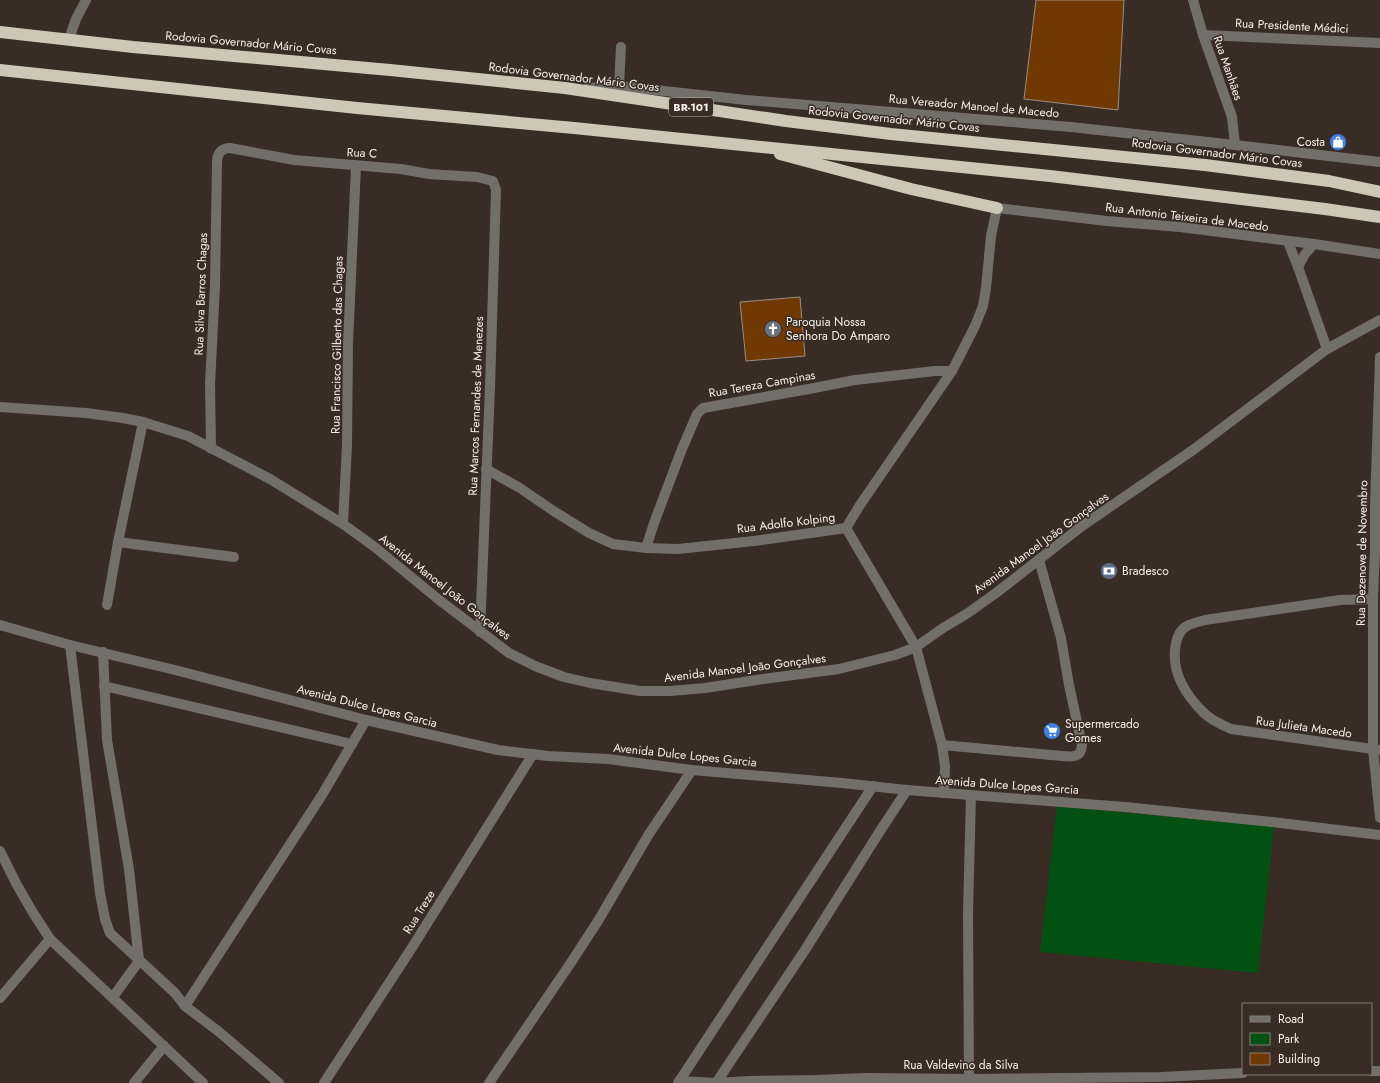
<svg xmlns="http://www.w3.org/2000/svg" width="1380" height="1083" viewBox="0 0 1380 1083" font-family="Jost,sans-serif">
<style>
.green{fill:#035112}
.building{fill:#703901;stroke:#9b8d83}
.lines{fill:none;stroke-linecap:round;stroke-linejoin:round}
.minor{stroke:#726f68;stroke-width:10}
.highway{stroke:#cec6b6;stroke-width:12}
.labels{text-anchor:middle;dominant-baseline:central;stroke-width:3;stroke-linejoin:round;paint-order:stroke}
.shield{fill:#392c24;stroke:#beb4ae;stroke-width:1}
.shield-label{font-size:11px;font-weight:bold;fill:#f7efe9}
.street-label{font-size:12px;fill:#f7efe9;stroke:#392c24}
.poi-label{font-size:12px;fill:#f7efe9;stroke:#392c24;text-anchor:start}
</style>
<rect width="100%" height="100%" fill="#392c24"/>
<polygon class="green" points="1057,806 1274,827 1258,973 1040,952"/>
<g class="building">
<polygon points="1036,0 1124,0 1118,110 1024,99"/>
<polygon points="800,297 805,356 746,361 740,302"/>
</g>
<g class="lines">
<g class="minor">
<polyline points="1193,0 1203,35 1232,117 1235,145"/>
<polyline points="1203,35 1380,43"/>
<polyline points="69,39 76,19 86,0"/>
<polyline points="619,86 621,47"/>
<polyline points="587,88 619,86 746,100 1071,127 1235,145 1380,162"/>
<polyline points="1288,242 1298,267 1327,349"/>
<polyline points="1298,267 1305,254 1314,244"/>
<polyline points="1380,357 1375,506 1375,551 1373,599 1373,749 1380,818"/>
<polyline points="0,407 86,413 123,418 143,422 188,436 270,479 343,524 376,548 438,599 509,653 535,666 564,677 590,683 640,691 670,691 705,688 763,679 839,669 895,655 916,647 943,628 968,613 996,593 1082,526 1193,450 1327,349 1380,320"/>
<path d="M211,449l-1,-65 5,-98 2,-124c0,-8 4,-14 13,-14l64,12 107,9 28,5 48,3 16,4 3,9 -6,197 -10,245"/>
<polyline points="486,469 520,488 552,510 589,533 613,544 646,548 678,549 754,541 846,528"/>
<polyline points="343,524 347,445 348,344 356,166"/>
<polyline points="846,528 860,505 952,371 975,326 983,306 986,288 991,236 997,208 1107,221 1180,227 1314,244 1380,254"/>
<polyline points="846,528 916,647 942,745 945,766 944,793"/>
<polyline points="118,542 234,557"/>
<polyline points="646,548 654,523 682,449 697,414 703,408 809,389 855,380 935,371 952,371"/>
<path d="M1373,599l-33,1 -135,20c-6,2 -13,3 -18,6 -6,3 -10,11 -11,17 -6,28 10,53 29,71 8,7 17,11 26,15l149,21"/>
<polyline points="107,605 118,542 143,422"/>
<polyline points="0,625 70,645 175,670 366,720 498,750 548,756 608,759 692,770 842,783 907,790 1125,807 1272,822 1380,835"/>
<polyline points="70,645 100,893 105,919 110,933 175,993 185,1006 218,1031 279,1083"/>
<polyline points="103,652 107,740 129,869 139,961 113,997"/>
<polyline points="104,686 352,744"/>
<path d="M942,745l120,11c11,1 19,2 20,-11l-13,-60 -8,-47 -22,-78"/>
<polyline points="0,851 17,885 32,911 50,939 203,1083"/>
<polyline points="0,998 50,939"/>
<polyline points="185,1006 322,795 366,720"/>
<polyline points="1371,1071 1380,1071"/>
<polyline points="679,1081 716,1083 750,1081 815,1080 866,1078 969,1079 1161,1077 1243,1073"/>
<polyline points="134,1083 164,1046"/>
<polyline points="324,1083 413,946 533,754"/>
<polyline points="489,1083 570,964 598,921 649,834 692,770"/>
<polyline points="678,1083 873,786"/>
<polyline points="716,1083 805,950 880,831 907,790"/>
<polyline points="969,1083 968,912 971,795"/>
</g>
<g class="highway">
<polyline points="0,32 133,47 390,70 565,88 786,121 891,134 1205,165 1329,181 1380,192"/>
<polyline points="0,70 357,108 574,128 1050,176 1325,209 1380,217"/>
<polyline points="780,154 911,189 997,208"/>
</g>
</g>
<defs>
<g id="shop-disc" transform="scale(0.9)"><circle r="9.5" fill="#3f7fe0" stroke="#392c24"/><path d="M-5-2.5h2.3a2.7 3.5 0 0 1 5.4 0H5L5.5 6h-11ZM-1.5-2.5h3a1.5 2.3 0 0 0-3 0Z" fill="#fff"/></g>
<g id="church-disc" transform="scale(0.9)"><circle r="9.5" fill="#6b7280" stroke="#392c24"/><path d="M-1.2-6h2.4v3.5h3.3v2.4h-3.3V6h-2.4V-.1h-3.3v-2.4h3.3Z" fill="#fff"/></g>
<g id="bank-disc" transform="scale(0.9)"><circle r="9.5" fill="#5c6f8a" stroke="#392c24"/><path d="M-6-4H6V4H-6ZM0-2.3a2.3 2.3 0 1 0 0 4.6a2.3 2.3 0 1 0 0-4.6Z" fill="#fff"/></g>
<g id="supermarket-disc" transform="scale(0.9)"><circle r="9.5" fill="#3f7fe0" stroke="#392c24"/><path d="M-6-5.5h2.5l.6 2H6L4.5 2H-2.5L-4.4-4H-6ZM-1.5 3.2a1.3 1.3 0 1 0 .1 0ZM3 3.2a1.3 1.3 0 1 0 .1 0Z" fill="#fff"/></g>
</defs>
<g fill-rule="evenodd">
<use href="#shop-disc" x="1338" y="142"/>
<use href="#church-disc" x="773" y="329"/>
<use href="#bank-disc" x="1109" y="571"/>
<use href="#supermarket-disc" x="1052" y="731"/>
</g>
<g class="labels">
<rect class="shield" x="669" y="98" width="44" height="18" rx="3"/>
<g class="shield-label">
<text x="691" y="107">BR-101</text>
</g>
<g class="street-label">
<text transform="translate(1292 26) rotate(3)">Rua Presidente Médici</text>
<text transform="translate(251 43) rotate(5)">Rodovia Governador Mário Covas</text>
<text transform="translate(1228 68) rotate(71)">Rua Manhães</text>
<text transform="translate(574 77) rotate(7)">Rodovia Governador Mário Covas</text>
<text transform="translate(974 106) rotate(5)">Rua Vereador Manoel de Macedo</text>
<text transform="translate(894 119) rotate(6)">Rodovia Governador Mário Covas</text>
<text transform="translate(362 153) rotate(3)">Rua C</text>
<text transform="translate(1217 153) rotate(7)">Rodovia Governador Mário Covas</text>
<text transform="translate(1187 217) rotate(7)">Rua Antonio Teixeira de Macedo</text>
<text transform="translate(201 294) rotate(-88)">Rua Silva Barros Chagas</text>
<text transform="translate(337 345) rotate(-89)">Rua Francisco Gilberto das Chagas</text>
<text transform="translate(762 384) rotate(-10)">Rua Tereza Campinas</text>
<text transform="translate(476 406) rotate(-88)">Rua Marcos Fernandes de Menezes</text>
<text transform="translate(786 523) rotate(-7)">Rua Adolfo Kolping</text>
<text transform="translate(1041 543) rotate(-36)">Avenida Manoel João Gonçalves</text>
<text transform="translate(1362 553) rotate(-89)">Rua Dezenove de Novembro</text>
<text transform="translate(445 587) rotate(38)">Avenida Manoel João Gonçalves</text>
<text transform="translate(745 668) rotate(-7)">Avenida Manoel João Gonçalves</text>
<text transform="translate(367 706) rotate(14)">Avenida Dulce Lopes Garcia</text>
<text transform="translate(1304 727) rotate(8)">Rua Julieta Macedo</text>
<text transform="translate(685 755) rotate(6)">Avenida Dulce Lopes Garcia</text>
<text transform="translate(1007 785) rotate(4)">Avenida Dulce Lopes Garcia</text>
<text transform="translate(419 912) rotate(-58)">Rua Treze</text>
<text x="961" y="1065">Rua Valdevino da Silva</text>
</g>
<g class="poi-label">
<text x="1325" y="142" text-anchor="end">Costa</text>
<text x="786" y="322">Paroquia Nossa<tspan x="786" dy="14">Senhora Do Amparo</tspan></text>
<text x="1122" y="571">Bradesco</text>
<text x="1065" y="724">Supermercado<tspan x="1065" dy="14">Gomes</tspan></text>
</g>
</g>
<rect x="1242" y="1003" width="130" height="72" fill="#392c24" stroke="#857a73"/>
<rect x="1250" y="1016" width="20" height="6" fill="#726f68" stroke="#857a73"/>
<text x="1278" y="1023" font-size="12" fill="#f7efe9">Road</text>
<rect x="1250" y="1033" width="20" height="12" fill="#035112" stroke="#857a73"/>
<text x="1278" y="1043" font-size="12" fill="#f7efe9">Park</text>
<rect x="1250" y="1053" width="20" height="12" fill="#703901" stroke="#857a73"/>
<text x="1278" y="1063" font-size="12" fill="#f7efe9">Building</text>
</svg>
